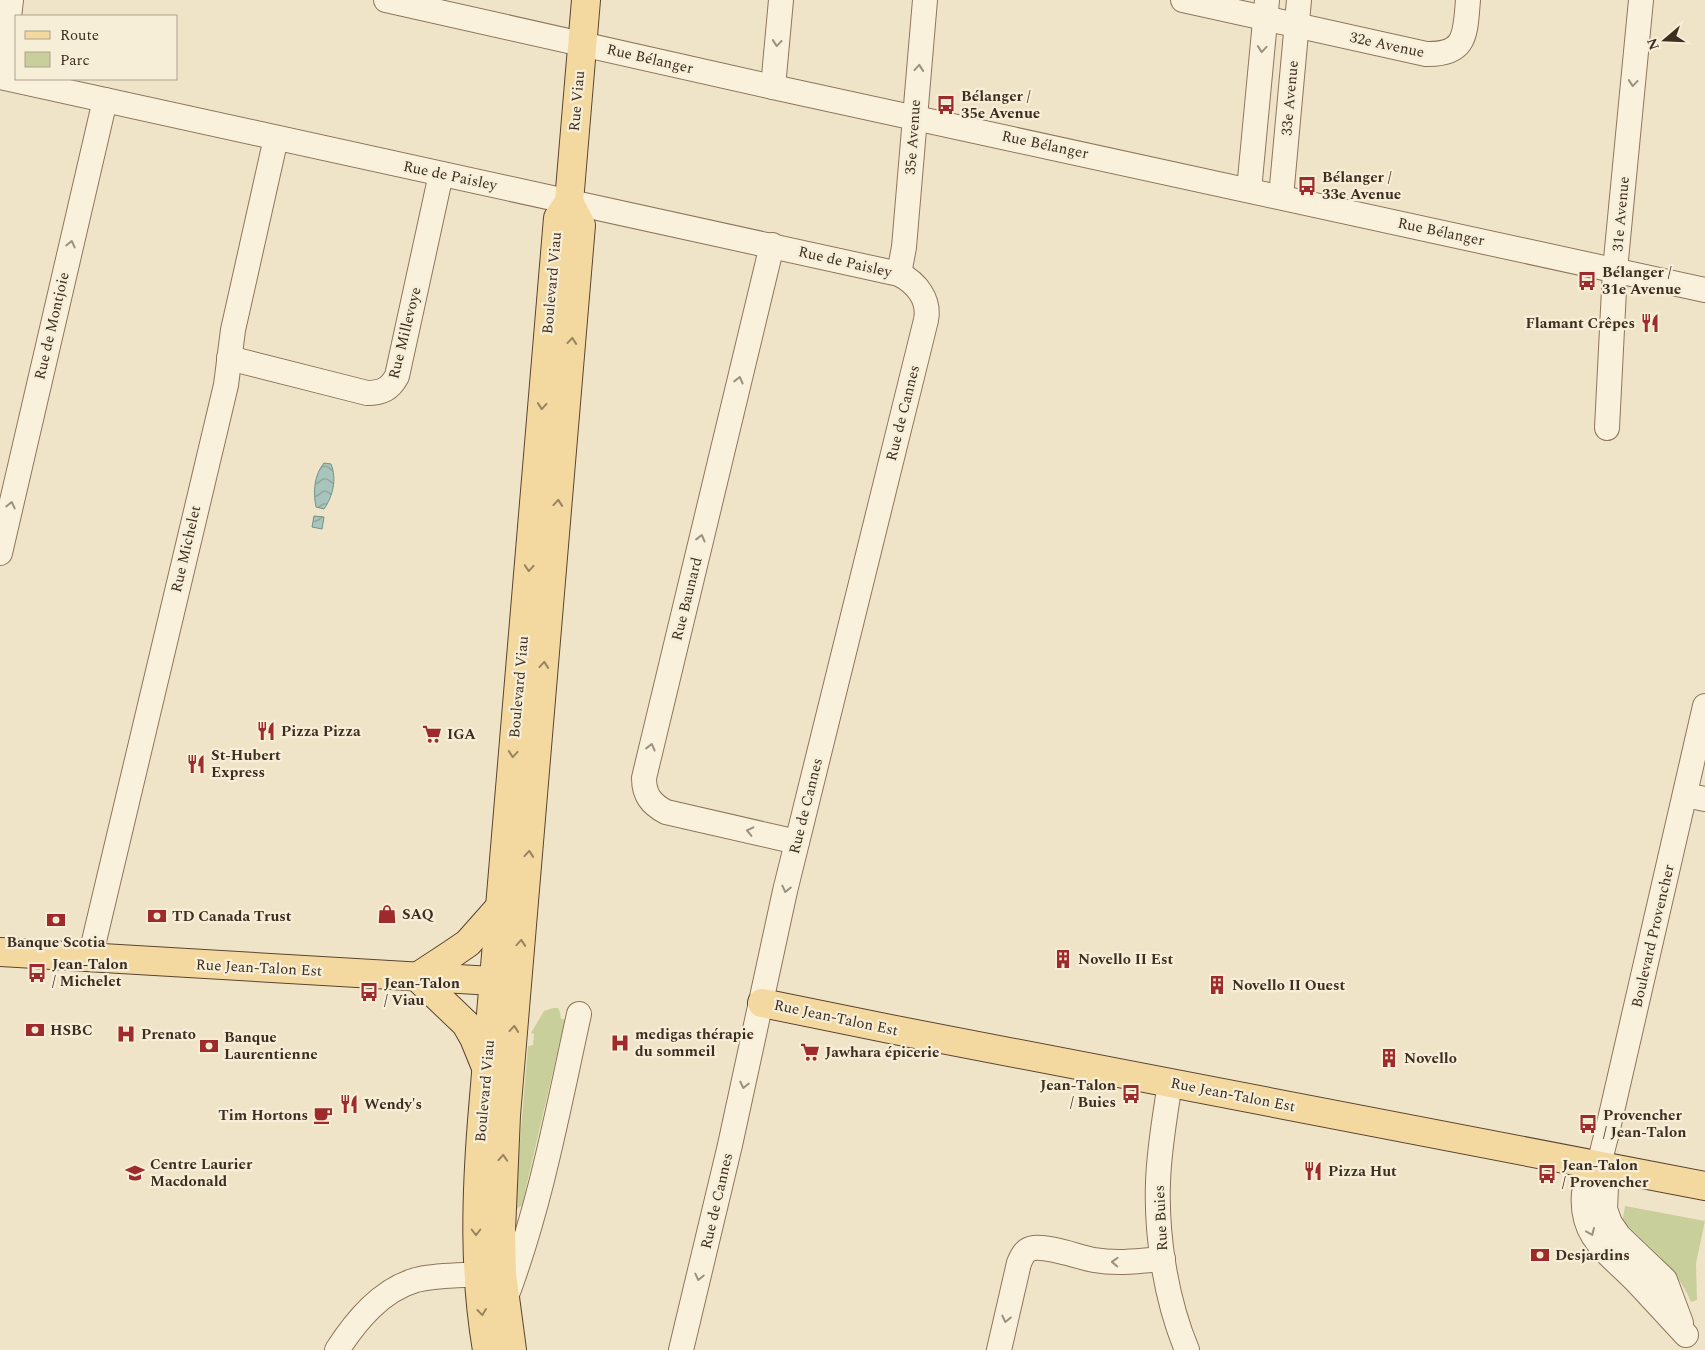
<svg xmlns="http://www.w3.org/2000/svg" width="1705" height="1350" viewBox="0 0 1705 1350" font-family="Spectral,serif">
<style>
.green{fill:#c9cf9b}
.water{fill:url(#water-waves);stroke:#6f938a}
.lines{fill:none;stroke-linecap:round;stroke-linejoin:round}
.minor-casing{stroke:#8d765c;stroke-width:26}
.major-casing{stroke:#5b4430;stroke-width:30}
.minor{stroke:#faf1dc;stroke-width:24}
.major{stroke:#f3d9a0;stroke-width:28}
.oneway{stroke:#9c907e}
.oneway2{stroke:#988460}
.labels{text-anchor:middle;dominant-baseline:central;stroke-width:4.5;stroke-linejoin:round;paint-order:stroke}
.street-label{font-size:15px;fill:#3d2e20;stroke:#f7eed8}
.poi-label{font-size:15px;font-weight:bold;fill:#3d2e20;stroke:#f7eed8;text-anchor:start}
</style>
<defs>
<pattern id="water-waves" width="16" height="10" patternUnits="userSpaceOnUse" patternTransform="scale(1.25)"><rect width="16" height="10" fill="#a9c4bc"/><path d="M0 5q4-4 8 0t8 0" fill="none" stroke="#8ba098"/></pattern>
</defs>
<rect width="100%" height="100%" fill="#f0e4c8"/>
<g class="green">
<polygon points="553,1008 558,1008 560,1012 561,1019 565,1019 522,1205 517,1209 517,1177 528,1046 533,1045 534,1034 531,1033 544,1011"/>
<path d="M1625,1206l80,15 -9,42 1,37 -6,2c-13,-33 -42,-55 -66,-79l-2,-5z"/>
</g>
<g class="water">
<path d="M324,463l7,1c6,15 2,32 -7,45l-8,-2c-3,-15 -2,-32 8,-44z"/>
<polygon points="314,516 324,517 322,529 312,527"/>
</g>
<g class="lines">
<g class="minor-casing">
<g id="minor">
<polyline points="386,0 773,87 1705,290"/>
<path d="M1183,0l243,54c41,1 39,-20 42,-54"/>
<path d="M0,77l899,197c18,9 31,26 27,46l-141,571 -55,254 -49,205"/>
<polyline points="2,77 11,0"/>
<polyline points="773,87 781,0"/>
<polyline points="1249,190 1267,0"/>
<polyline points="1281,197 1299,0"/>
<path d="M772,245l-128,533c0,17 7,26 22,34l131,30"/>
<polyline points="899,274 904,247 925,0"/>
<path d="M229,358l138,35c15,0 23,-4 30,-17l44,-202"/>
<polyline points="1607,428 1615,270 1641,0"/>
<polyline points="0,553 105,100"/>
<polyline points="1685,795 1705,799"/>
<polyline points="90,958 226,385 233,330 276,138"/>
<path d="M1170,1083c-5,33 -11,66 -12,99 -2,54 8,118 29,168"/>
<polyline points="1598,1165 1606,1187 1605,1209 1610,1223 1619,1236 1665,1280 1681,1323"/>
<path d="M505,1300c35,-92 53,-190 74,-286"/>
<path d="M1686,1335c-17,-18 -33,-36 -50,-54 -26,-27 -56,-43 -52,-88 1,-11 8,-17 13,-27 5,-9 6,-20 9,-29l99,-431"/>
<path d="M337,1350c19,-29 44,-60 79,-70 20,-5 42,-4 62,-6"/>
<path d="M999,1350l20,-87c3,-7 6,-14 15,-15 15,-2 44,9 60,12 23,4 46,1 69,-1"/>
</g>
</g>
<g class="major-casing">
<g id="major">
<polyline points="569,202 586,0"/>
<polyline points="0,952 511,982"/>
<polyline points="417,977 466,1024 474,1038 485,1065"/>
<polyline points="417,977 452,954 468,943 499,908"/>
<polyline points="762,1003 890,1029 1705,1186"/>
<path d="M487,1350c-13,-76 -11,-152 -5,-229l76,-903 11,-16"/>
<polyline points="512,1350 502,1275 501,1231 506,1115 581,225 569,202"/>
</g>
</g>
<use href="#minor" class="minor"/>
<use href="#major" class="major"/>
</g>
<defs><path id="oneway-chevron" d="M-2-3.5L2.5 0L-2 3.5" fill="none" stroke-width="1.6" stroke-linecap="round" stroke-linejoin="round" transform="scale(1.25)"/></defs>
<g class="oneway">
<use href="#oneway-chevron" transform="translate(777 43) rotate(95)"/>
<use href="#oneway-chevron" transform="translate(1262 49) rotate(95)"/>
<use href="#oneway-chevron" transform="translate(919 68) rotate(-85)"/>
<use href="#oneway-chevron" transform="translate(1633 83) rotate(95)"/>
<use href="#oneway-chevron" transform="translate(71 244) rotate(-77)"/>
<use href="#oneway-chevron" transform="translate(739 380) rotate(-76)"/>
<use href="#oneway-chevron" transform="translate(11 505) rotate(-77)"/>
<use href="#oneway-chevron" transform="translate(701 538) rotate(-76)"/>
<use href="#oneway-chevron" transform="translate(651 747) rotate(-76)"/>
<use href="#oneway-chevron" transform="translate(750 831) rotate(-167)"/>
<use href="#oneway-chevron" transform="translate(786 889) rotate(103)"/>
<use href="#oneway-chevron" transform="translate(744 1085) rotate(103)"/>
<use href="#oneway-chevron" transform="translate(1591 1232) rotate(67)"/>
<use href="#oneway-chevron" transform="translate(1115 1262) rotate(-178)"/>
<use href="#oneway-chevron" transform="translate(699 1277) rotate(103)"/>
<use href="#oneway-chevron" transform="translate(1006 1319) rotate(103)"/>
</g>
<g class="oneway2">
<use href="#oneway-chevron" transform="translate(572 341) rotate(-85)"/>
<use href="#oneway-chevron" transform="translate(542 406) rotate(95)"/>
<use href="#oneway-chevron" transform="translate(558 503) rotate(-85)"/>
<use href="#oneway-chevron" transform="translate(529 568) rotate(94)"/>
<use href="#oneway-chevron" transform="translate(544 665) rotate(-85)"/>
<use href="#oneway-chevron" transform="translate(513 754) rotate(95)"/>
<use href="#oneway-chevron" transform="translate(529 854) rotate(-85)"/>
<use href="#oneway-chevron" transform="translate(521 943) rotate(-85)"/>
<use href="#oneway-chevron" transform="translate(514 1029) rotate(-85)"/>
<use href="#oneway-chevron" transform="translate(503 1158) rotate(-86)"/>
<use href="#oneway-chevron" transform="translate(476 1232) rotate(90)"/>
<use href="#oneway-chevron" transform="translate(482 1312) rotate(83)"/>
</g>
<defs>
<g id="bus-bare" transform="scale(1.5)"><path d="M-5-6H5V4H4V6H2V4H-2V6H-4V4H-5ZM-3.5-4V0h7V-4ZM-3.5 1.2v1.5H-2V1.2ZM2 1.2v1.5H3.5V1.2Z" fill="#9e2a2b" stroke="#f7eed8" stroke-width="2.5" paint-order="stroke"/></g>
<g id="restaurant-bare" transform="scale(1.5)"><path d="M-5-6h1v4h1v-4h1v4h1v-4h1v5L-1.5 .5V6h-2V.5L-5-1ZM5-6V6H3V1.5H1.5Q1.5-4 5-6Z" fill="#9e2a2b" stroke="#f7eed8" stroke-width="2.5" paint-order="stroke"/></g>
<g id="supermarket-bare" transform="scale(1.5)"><path d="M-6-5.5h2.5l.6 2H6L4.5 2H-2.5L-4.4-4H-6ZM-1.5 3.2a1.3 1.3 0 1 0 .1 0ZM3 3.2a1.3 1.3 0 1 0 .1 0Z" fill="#9e2a2b" stroke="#f7eed8" stroke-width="2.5" paint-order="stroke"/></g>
<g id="shop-bare" transform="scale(1.5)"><path d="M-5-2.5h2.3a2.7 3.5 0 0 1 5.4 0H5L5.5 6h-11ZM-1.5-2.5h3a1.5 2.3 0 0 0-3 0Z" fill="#9e2a2b" stroke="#f7eed8" stroke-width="2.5" paint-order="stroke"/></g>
<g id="bank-bare" transform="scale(1.5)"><path d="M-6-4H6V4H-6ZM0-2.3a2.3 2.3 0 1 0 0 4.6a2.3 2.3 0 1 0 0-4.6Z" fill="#9e2a2b" stroke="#f7eed8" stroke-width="2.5" paint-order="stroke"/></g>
<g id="building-bare" transform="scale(1.5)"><path d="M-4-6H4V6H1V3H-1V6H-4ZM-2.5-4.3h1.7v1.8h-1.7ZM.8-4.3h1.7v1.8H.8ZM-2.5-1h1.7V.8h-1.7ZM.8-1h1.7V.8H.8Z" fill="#9e2a2b" stroke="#f7eed8" stroke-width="2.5" paint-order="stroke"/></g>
<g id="hospital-bare" transform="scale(1.5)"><path d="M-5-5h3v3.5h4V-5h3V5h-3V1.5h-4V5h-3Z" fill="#9e2a2b" stroke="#f7eed8" stroke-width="2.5" paint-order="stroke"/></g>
<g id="cafe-bare" transform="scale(1.5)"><path d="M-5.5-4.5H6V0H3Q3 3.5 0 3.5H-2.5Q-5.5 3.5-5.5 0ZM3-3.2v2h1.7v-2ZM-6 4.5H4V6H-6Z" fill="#9e2a2b" stroke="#f7eed8" stroke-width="2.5" paint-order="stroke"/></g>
<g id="school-bare" transform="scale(1.5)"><path d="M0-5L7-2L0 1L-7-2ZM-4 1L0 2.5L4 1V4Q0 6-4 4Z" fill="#9e2a2b" stroke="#f7eed8" stroke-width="2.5" paint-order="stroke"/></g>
</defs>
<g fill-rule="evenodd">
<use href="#bus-bare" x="946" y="105"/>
<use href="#bus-bare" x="1307" y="186"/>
<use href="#bus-bare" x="1587" y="281"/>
<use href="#restaurant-bare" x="1650" y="323"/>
<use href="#restaurant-bare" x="266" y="731"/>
<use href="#supermarket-bare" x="432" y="734"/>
<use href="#restaurant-bare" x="196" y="764"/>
<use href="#shop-bare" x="387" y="914"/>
<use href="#bank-bare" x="157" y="916"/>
<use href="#bank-bare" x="56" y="920"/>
<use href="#building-bare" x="1063" y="959"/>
<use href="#bus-bare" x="37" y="973"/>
<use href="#building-bare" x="1217" y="985"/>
<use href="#bus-bare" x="369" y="992"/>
<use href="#bank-bare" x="35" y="1030"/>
<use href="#hospital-bare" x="126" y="1034"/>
<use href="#hospital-bare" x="620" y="1043"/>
<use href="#bank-bare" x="209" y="1046"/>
<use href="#supermarket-bare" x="810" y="1052"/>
<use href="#building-bare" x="1389" y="1058"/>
<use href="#bus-bare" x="1131" y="1094"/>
<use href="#restaurant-bare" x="349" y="1104"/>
<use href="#cafe-bare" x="323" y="1115"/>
<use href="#bus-bare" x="1588" y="1124"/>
<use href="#restaurant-bare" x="1313" y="1171"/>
<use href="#school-bare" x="135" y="1173"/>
<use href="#bus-bare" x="1547" y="1174"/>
<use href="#bank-bare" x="1540" y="1255"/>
</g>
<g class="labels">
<g class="street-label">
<text transform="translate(1387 45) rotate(12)">32e Avenue</text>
<text transform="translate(650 59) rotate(13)">Rue Bélanger</text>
<text transform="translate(1290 98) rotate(-85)">33e Avenue</text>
<text transform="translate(577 101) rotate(-85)">Rue Viau</text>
<text transform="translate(913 137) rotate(-86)">35e Avenue</text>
<text transform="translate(1045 145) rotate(12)">Rue Bélanger</text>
<text transform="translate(450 176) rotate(12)">Rue de Paisley</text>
<text transform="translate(1621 214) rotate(-85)">31e Avenue</text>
<text transform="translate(1441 232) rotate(12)">Rue Bélanger</text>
<text transform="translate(845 262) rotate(13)">Rue de Paisley</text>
<text transform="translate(552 283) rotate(-85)">Boulevard Viau</text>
<text transform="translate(52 326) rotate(-77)">Rue de Montjoie</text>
<text transform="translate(405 333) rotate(-76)">Rue Millevoye</text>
<text transform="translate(903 413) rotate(-76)">Rue de Cannes</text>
<text transform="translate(186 549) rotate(-77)">Rue Michelet</text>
<text transform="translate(687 599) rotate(-76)">Rue Baunard</text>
<text transform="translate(519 687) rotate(-85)">Boulevard Viau</text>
<text transform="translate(806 806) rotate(-76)">Rue de Cannes</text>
<text transform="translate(1653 936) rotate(-77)">Boulevard Provencher</text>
<text transform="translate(259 968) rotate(3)">Rue Jean-Talon Est</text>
<text transform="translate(836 1018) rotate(12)">Rue Jean-Talon Est</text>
<text transform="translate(485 1091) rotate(-85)">Boulevard Viau</text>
<text transform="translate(1233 1095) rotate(11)">Rue Jean-Talon Est</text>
<text transform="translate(717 1201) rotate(-77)">Rue de Cannes</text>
<text transform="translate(1161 1218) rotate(-93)">Rue Buies</text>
</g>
<g class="poi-label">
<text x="961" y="96">Bélanger /<tspan x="961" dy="17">35e Avenue</tspan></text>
<text x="1322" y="177">Bélanger /<tspan x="1322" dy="17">33e Avenue</tspan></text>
<text x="1602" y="272">Bélanger /<tspan x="1602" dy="17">31e Avenue</tspan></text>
<text x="1635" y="323" text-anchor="end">Flamant Crêpes</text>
<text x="281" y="731">Pizza Pizza</text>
<text x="447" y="734">IGA</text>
<text x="211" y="755">St-Hubert<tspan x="211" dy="17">Express</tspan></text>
<text x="402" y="914">SAQ</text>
<text x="172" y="916">TD Canada Trust</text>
<text x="56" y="942" text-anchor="middle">Banque Scotia</text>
<text x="1078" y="959">Novello II Est</text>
<text x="52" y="964">Jean-Talon<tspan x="52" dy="17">/ Michelet</tspan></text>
<text x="384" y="983">Jean-Talon<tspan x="384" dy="17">/ Viau</tspan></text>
<text x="1232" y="985">Novello II Ouest</text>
<text x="50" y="1030">HSBC</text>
<text x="141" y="1034">Prenato</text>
<text x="635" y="1034">medigas thérapie<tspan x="635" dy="17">du sommeil</tspan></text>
<text x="224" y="1037">Banque<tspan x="224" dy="17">Laurentienne</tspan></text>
<text x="825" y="1052">Jawhara épicerie</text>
<text x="1404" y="1058">Novello</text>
<text x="1116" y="1085" text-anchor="end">Jean-Talon<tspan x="1116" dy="17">/ Buies</tspan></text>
<text x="364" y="1104">Wendy's</text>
<text x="308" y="1115" text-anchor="end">Tim Hortons</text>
<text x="1603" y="1115">Provencher<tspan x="1603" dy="17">/ Jean-Talon</tspan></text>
<text x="150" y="1164">Centre Laurier<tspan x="150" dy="17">Macdonald</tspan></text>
<text x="1562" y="1165">Jean-Talon<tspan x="1562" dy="17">/ Provencher</tspan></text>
<text x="1328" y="1171">Pizza Hut</text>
<text x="1555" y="1255">Desjardins</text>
</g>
</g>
<rect x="15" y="15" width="162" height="65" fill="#f7eed8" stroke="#ada18e"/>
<rect x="25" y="31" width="25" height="8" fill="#f3d9a0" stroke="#ada18e"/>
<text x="60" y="40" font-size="15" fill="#3d2e20">Route</text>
<rect x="25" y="52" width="25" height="15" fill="#c9cf9b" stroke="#ada18e"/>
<text x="60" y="65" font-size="15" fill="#3d2e20">Parc</text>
<g transform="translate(1665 40) rotate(251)" stroke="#f7eed8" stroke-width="4" paint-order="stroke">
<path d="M0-4L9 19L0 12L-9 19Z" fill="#3d2e20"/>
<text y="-8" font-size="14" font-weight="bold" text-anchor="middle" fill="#3d2e20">N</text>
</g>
</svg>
